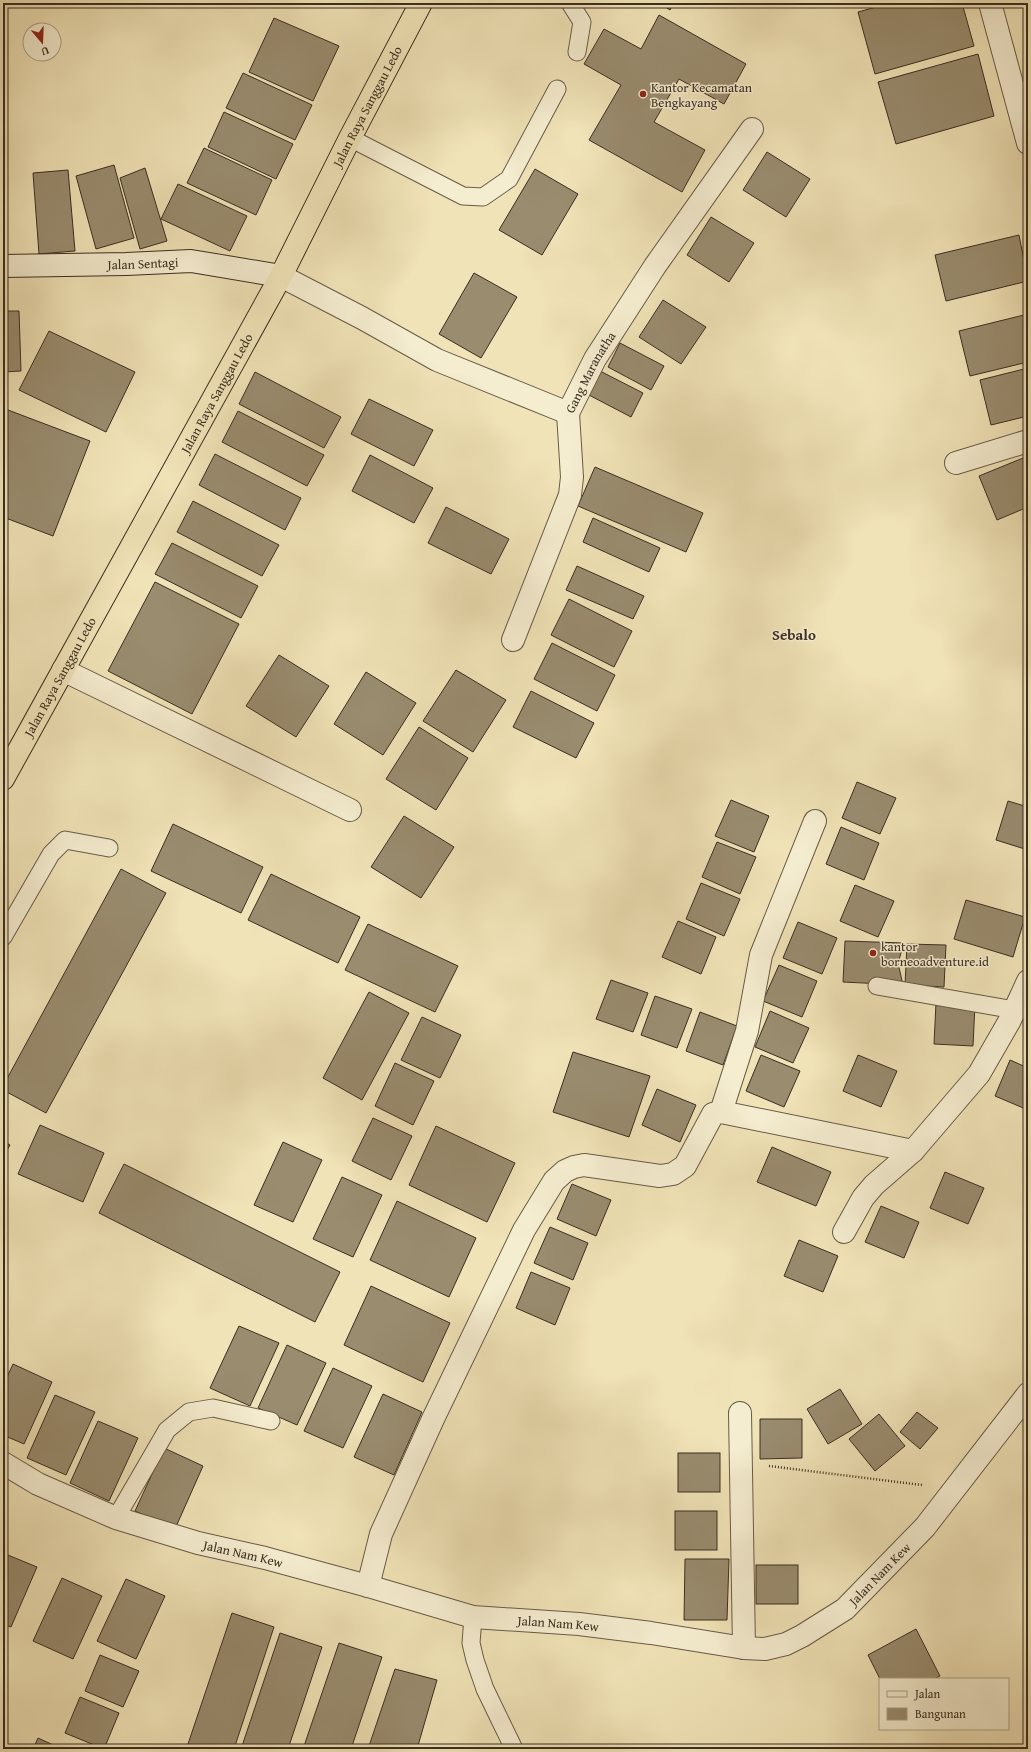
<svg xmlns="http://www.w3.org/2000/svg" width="1031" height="1752" viewBox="0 0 1031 1752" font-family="'Gentium Book Plus',serif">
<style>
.building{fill:#998c6f;stroke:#3a2e22}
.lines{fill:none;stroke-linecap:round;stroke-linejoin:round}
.lane-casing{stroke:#685b47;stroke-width:19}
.street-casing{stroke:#685b47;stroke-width:24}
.secondary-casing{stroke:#3a2e22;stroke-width:24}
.highway-casing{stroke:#3a2e22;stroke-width:24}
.path{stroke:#3a2e22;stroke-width:2.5;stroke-dasharray:1 2;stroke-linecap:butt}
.lane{stroke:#f5edd0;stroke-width:17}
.street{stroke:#f5edd0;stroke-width:22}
.secondary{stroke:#f5edd0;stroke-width:22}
.highway{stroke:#f0e3b7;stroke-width:22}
.poi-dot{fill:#8f2418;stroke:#f5edd0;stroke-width:1.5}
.labels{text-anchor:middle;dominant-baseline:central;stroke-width:3;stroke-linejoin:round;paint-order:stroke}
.poi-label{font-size:13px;fill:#3a2e22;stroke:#f5edd0;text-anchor:start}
.street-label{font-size:13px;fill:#3a2e22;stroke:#f5edd0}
.quarter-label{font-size:15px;font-weight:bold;fill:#3a2e22;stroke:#f5edd0}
</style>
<rect width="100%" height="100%" fill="#f0e3b7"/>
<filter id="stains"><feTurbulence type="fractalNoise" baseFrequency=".005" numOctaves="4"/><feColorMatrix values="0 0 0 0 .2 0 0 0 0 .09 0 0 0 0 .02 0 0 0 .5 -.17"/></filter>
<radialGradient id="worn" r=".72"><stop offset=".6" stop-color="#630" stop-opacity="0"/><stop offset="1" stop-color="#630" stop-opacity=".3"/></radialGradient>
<g class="building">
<polygon points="659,3 674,3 670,10"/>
<polygon points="891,3 962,3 974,46 875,74 858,12"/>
<polygon points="659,15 746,64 724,104 679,79 654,122 705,150 682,192 589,140 621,85 584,64 604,29 641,49"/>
<polygon points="274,18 339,46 313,101 249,72"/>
<polygon points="978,54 994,116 896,144 878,82"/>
<polygon points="243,73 312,105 295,140 226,108"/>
<polygon points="224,112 293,144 276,179 208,147"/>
<polygon points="204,148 272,180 256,215 187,183"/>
<polygon points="767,152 810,179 786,217 743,190"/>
<polygon points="114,165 134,238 96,249 76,176"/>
<polygon points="145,168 167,241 140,249 120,178"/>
<polygon points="535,169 578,194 542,255 499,230"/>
<polygon points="68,170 75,251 39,254 33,173"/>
<polygon points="178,184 247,216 230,251 161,219"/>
<polygon points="711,217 754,243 729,282 687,255"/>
<polygon points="1019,235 1028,281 946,301 935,255"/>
<polygon points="474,273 517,297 481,358 439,334"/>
<polygon points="663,300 706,327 681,364 639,337"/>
<polygon points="3,311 19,311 21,371 3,372"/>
<polygon points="1028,314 1028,362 970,376 959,331"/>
<polygon points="49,331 135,372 106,432 19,390"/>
<polygon points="620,343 664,366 651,390 608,367"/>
<polygon points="1028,368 1028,416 991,425 980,380"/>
<polygon points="600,371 643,393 631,417 587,394"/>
<polygon points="255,372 341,417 324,448 239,404"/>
<polygon points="369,399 433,430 414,466 351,434"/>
<polygon points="8,410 90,441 53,536 3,517 3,423"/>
<polygon points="238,411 324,455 307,486 222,442"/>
<polygon points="215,454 301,498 285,530 199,485"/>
<polygon points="370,455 433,488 414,523 352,491"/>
<polygon points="1028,456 1028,507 997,520 979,476"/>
<polygon points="595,467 703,513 686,552 578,506"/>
<polygon points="193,501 279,545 262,576 177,532"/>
<polygon points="446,507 509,539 491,574 428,543"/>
<polygon points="593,518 660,548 649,572 583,542"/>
<polygon points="172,543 258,586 241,618 155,574"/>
<polygon points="577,566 644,596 633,619 566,590"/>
<polygon points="155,582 239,624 192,714 108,671"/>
<polygon points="569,599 632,631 614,667 551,635"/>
<polygon points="552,643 615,675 597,711 534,679"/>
<polygon points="279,655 329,686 296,737 246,706"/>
<polygon points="456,670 506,700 473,752 423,721"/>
<polygon points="366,672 416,703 383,755 334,724"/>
<polygon points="531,691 594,723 576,758 513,727"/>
<polygon points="419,727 468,758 436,810 386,779"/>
<polygon points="857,782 896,798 880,834 842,818"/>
<polygon points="731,800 769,816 754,852 715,836"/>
<polygon points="1008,801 1028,807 1028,850 996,840"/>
<polygon points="404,816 454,847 421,898 371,867"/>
<polygon points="173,824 263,867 241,913 151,871"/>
<polygon points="841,827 879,843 864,880 826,864"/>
<polygon points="717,842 756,857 740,894 702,877"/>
<polygon points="121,869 166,893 46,1113 3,1090 3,1086"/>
<polygon points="271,874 360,917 338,963 248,920"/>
<polygon points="701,883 740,899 724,936 686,919"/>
<polygon points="855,885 894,901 878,937 840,921"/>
<polygon points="966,900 1025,917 1013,957 954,939"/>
<polygon points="678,921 716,937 701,974 662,957"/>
<polygon points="798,922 837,938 822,974 783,958"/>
<polygon points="368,924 458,966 435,1012 345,970"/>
<polygon points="845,941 904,943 898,963 903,985 843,982"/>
<polygon points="907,944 946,945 944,987 905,985"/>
<polygon points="779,965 817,981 802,1017 763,1001"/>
<polygon points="611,980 648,993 633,1032 596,1019"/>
<polygon points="369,992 409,1013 362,1100 323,1078"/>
<polygon points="655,996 692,1009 677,1048 641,1035"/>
<polygon points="936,1003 975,1004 973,1046 934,1044"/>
<polygon points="770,1011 809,1028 793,1063 755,1047"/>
<polygon points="700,1012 737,1026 723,1065 686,1051"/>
<polygon points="422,1017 461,1035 440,1078 401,1060"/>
<polygon points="573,1052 650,1076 629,1137 553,1112"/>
<polygon points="761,1055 800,1071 784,1107 746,1091"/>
<polygon points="858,1055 897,1071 881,1107 843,1091"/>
<polygon points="1010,1060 1028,1068 1028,1110 995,1096"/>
<polygon points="395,1063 434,1081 413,1125 375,1106"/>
<polygon points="657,1089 696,1105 680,1142 642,1125"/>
<polygon points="373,1118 412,1136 391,1180 352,1161"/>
<polygon points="40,1125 104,1153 83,1202 18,1174"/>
<polygon points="436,1126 515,1163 487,1222 409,1185"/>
<polygon points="3,1141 10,1145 3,1157"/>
<polygon points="283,1142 322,1160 293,1222 254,1205"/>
<polygon points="772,1147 831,1172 816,1206 757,1182"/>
<polygon points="124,1164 340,1272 315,1322 99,1213"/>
<polygon points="945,1172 984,1188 968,1224 930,1208"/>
<polygon points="342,1177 382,1195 353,1257 313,1239"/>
<polygon points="572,1184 611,1200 596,1236 557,1219"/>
<polygon points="397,1201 476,1238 449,1297 370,1260"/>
<polygon points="881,1206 919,1222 904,1258 865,1242"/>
<polygon points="550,1227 588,1243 573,1280 534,1263"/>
<polygon points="799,1240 838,1256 823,1292 784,1276"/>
<polygon points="531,1272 570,1288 555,1325 516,1308"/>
<polygon points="371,1286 450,1323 423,1382 344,1345"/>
<polygon points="239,1326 279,1343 250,1406 210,1388"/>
<polygon points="287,1345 326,1363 297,1425 258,1408"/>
<polygon points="3,1357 7,1359 3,1368"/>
<polygon points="13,1364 52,1382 24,1444 3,1435 3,1386"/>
<polygon points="333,1368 372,1386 343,1448 304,1431"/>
<polygon points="840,1389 862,1424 828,1444 807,1409"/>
<polygon points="383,1394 422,1412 394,1475 354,1457"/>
<polygon points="55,1395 95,1412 66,1475 27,1458"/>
<polygon points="917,1412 938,1428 920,1449 900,1432"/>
<polygon points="879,1414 905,1446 875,1471 849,1439"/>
<polygon points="760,1419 802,1419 802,1458 760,1459"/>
<polygon points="98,1421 138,1438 109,1501 70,1483"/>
<polygon points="164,1448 203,1466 175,1529 135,1511"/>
<rect x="678" y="1453" width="42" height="39"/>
<rect x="675" y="1511" width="42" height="39"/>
<polygon points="3,1553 37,1567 11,1627 3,1624"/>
<polygon points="685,1559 729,1559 727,1620 684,1620"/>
<rect x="756" y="1565" width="42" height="39"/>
<polygon points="62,1578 102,1596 73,1659 33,1641"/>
<polygon points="126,1579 165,1596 136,1659 97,1641"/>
<polygon points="232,1613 274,1627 234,1749 204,1749 188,1744"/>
<polygon points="916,1629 940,1676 934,1679 880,1679 868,1655"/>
<polygon points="280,1633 322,1647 288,1749 241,1749"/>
<polygon points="339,1643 382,1657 351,1749 303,1749"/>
<polygon points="100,1655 139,1671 123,1707 85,1691"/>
<polygon points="395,1669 437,1680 417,1749 368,1749"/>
<polygon points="80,1697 119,1713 104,1749 65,1733"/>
<polygon points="38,1738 62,1749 33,1749"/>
</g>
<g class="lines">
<g class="lane-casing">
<g id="lane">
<polyline points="570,3 582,22 577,52"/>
<polyline points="350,138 463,196 483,197 509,179 557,89"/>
<polyline points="3,937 51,854 65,840 109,848"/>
<polyline points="877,986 1015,1010"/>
<polyline points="116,1518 167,1430 189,1412 213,1408 271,1421"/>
<polyline points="473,1617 471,1643 475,1660 485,1689 514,1749"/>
</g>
</g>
<g class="street-casing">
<g id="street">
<polyline points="990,3 1028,143"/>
<path id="s1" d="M281,276l81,42 75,42 131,53 27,-54 60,-93 97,-137"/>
<polyline points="956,463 1028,441"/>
<polyline points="513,640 570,495 572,477 568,413"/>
<polyline points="63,670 350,810"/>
<polyline points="721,1112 747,1031 761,955 815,821"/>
<polyline points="844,1232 863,1198 874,1185 913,1151 979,1074 1010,1020 1028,981"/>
<polyline points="740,1413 744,1648"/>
<path id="s2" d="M3,1463l35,21 78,34 82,25 67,15 103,28 105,31 106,7 72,9 93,15 21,1 21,-5 16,-8 43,-27 80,-82 103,-133"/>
<polyline points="368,1586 381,1534 433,1419 524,1230 554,1181 565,1171 574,1167 584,1165 660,1176 673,1174 685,1166 713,1114 721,1112 913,1151"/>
</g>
</g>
<g class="secondary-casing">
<g id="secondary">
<path id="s3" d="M3,266l123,-2 65,-3 90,15"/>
</g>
</g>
<g class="highway-casing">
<g id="highway">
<path id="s4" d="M3,779l278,-503 69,-138 71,-135"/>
</g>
</g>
<polyline class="path" points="769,1466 922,1485"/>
<use href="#lane" class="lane"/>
<use href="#street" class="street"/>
<use href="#secondary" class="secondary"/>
<use href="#highway" class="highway"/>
</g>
<g class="poi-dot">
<circle cx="643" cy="94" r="4"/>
<circle cx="873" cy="953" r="4"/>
</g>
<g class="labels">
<g class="poi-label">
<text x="651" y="87">Kantor Kecamatan<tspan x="651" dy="15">Bengkayang</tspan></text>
<text x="881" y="946">kantor<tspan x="881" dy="15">borneoadventure.id</tspan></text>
</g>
<g class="street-label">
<text stroke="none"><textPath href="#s4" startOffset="765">Jalan Raya Sanggau Ledo</textPath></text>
<text stroke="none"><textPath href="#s3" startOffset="140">Jalan Sentagi</textPath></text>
<text stroke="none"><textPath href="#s1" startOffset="365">Gang Maranatha</textPath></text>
<text stroke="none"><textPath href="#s4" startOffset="441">Jalan Raya Sanggau Ledo</textPath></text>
<text stroke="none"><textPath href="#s4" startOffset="117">Jalan Raya Sanggau Ledo</textPath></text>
<text stroke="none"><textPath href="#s2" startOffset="258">Jalan Nam Kew</textPath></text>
<text stroke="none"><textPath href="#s2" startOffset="930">Jalan Nam Kew</textPath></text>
<text stroke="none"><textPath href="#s2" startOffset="582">Jalan Nam Kew</textPath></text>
</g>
<g class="quarter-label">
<text x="794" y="634">Sebalo</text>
</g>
</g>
<rect width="1031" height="1752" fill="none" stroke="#f0e3b7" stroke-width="16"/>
<rect x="4" y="4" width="1023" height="1744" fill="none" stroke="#3a2e22" stroke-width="2"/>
<rect x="8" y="8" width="1015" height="1736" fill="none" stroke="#3a2e22"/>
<rect x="879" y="1678" width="130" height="52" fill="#f5edd0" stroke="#aaa18a"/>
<rect x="887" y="1691" width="20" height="6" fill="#f5edd0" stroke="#aaa18a"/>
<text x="915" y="1698" font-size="12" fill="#3a2e22">Jalan</text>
<rect x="887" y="1708" width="20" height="12" fill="#998c6f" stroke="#aaa18a"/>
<text x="915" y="1718" font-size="12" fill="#3a2e22">Bangunan</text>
<g transform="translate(42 42) rotate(161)"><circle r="19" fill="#f5edd0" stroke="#aaa18a"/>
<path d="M0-3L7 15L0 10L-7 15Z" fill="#8f2418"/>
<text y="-6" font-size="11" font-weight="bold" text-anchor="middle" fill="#3a2e22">U</text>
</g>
<rect width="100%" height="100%" filter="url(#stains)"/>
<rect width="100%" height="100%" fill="url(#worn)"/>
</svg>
